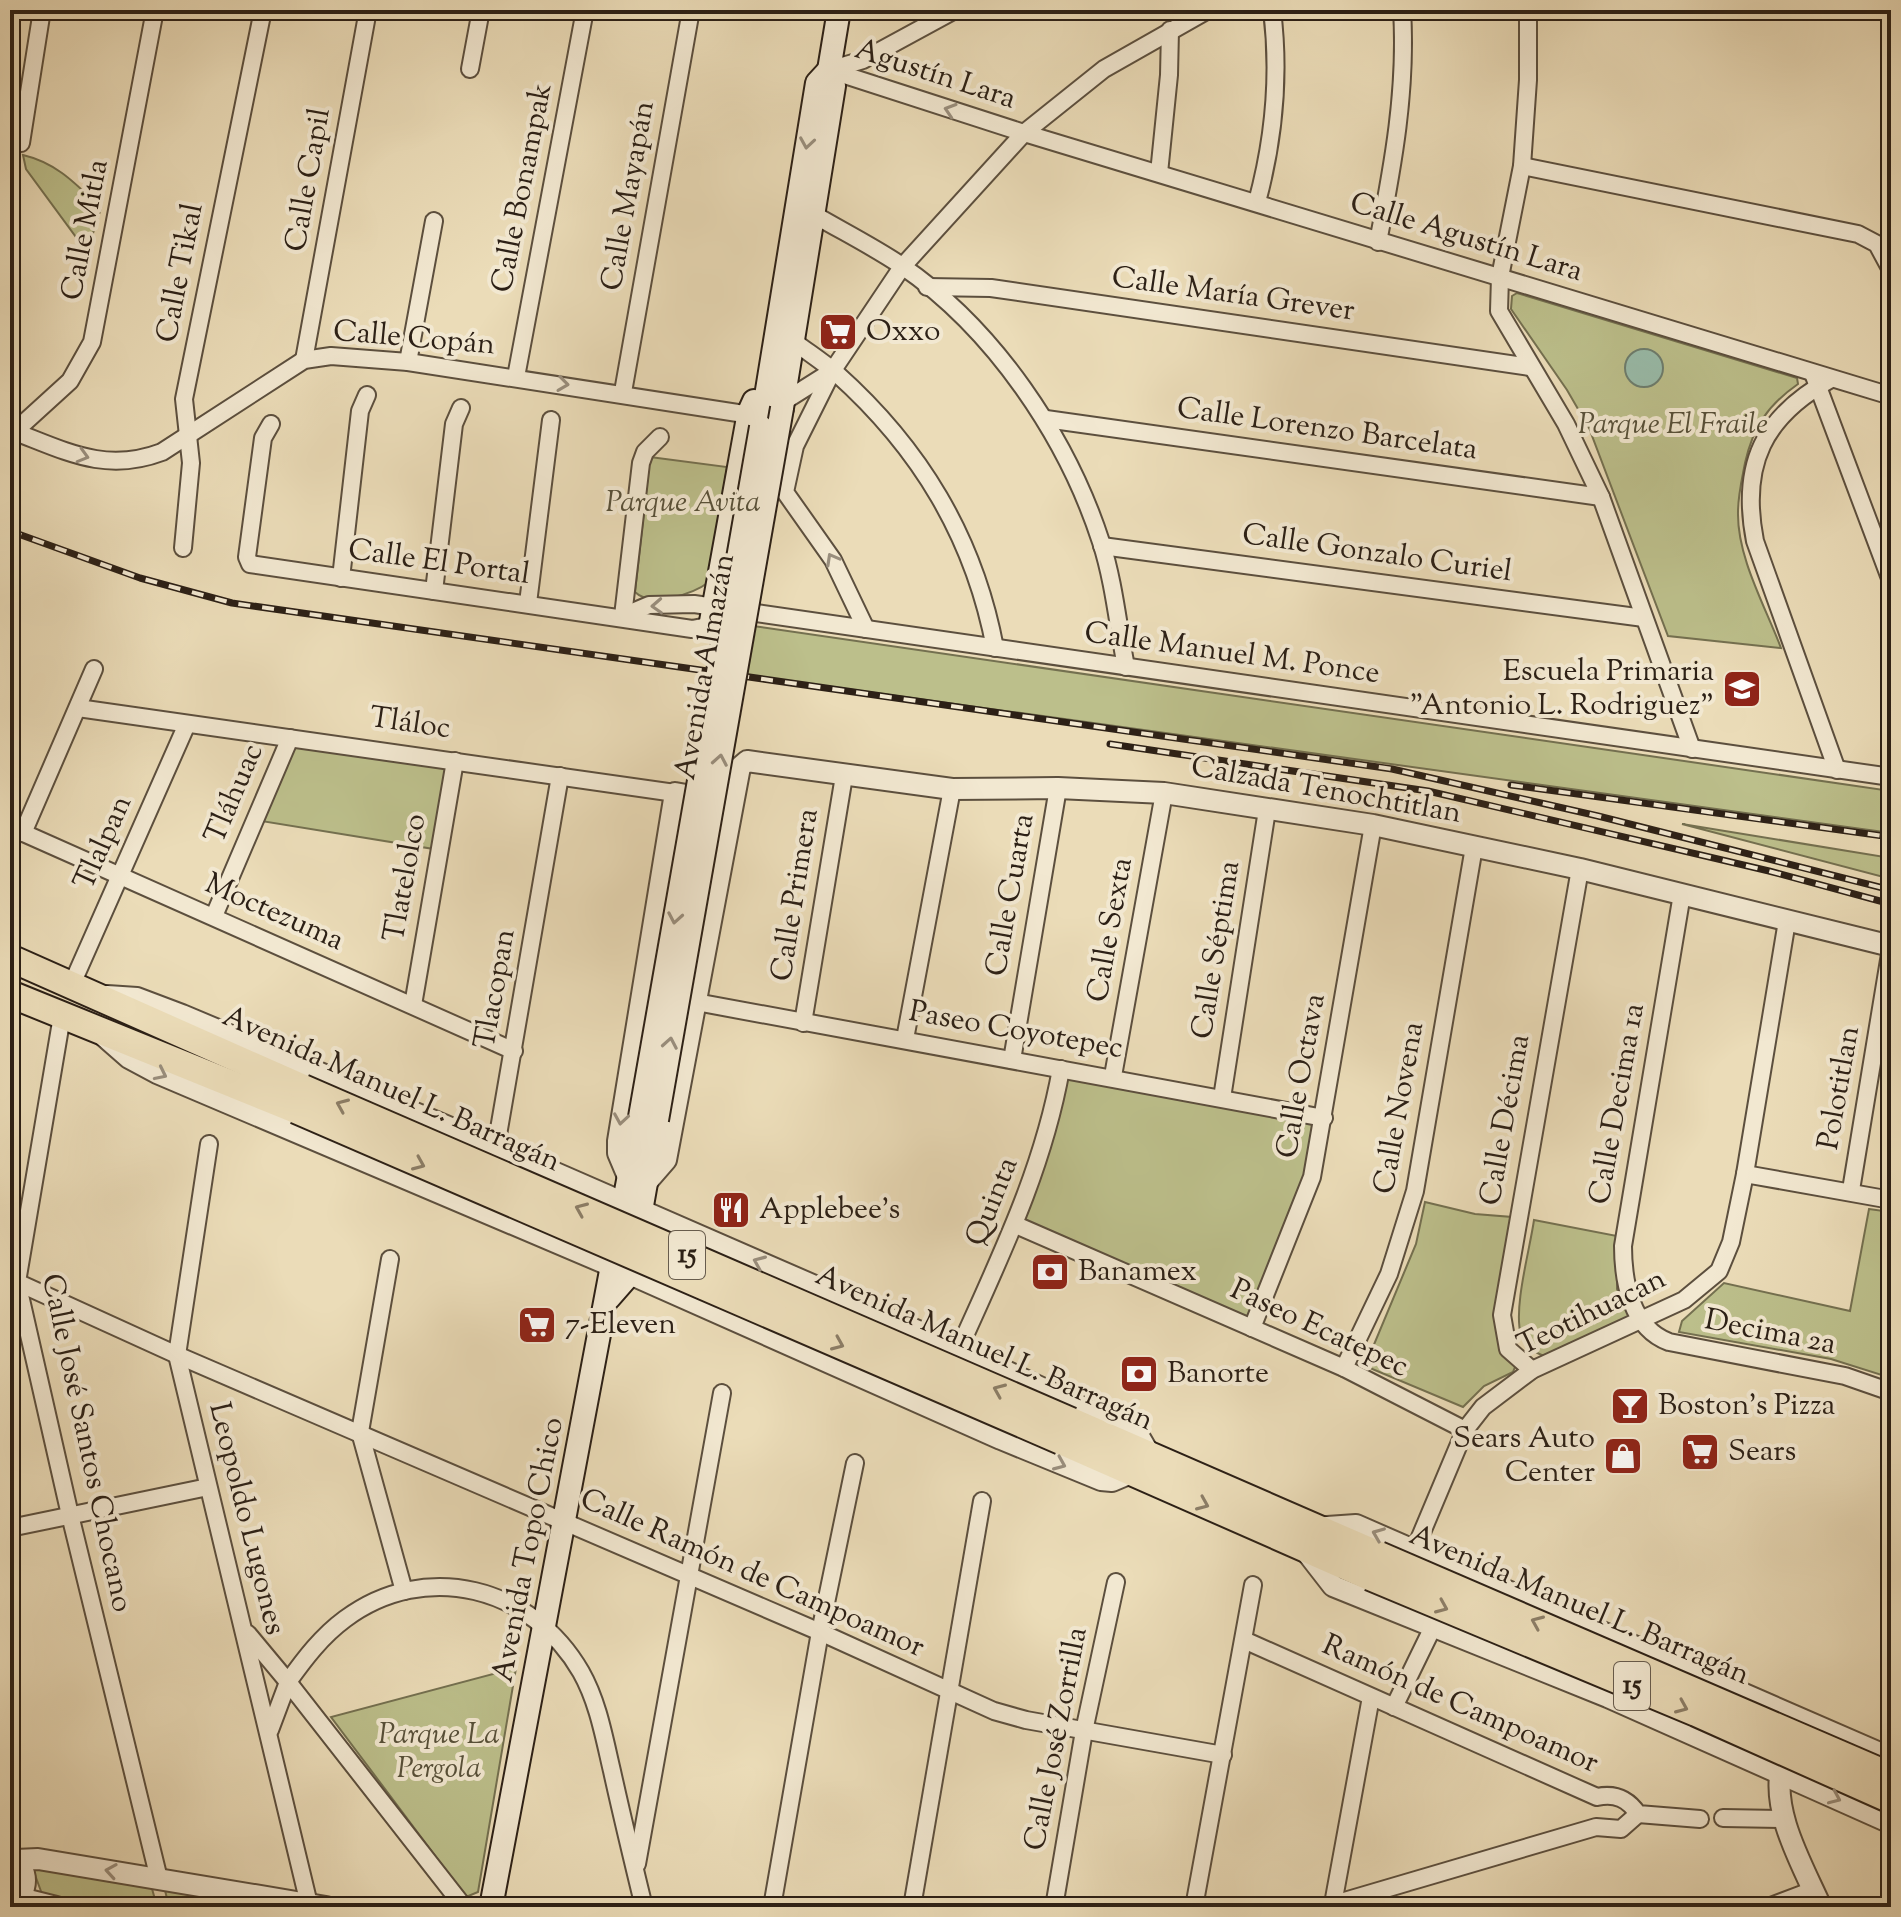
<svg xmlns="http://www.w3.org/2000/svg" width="1901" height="1917" viewBox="0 0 1901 1917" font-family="'Sorts Mill Goudy',serif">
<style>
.green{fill:#bcbf8b;stroke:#747050;stroke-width:2}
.water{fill:#99bcaa;stroke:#6d7e6f;stroke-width:2}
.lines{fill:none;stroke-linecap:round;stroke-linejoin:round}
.minor-casing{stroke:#5c4f3e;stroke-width:20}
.tertiary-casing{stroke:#5c4f3e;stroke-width:24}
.secondary-casing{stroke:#2c2016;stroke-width:26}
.trunk-casing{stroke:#2c2016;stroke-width:30}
.minor{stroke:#f2e8d1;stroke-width:16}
.tertiary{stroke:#f2e8d1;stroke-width:20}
.secondary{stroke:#f2e8d1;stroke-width:22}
.trunk{stroke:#ebdcb8;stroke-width:26}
.rail-casing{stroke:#2c2016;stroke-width:7}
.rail{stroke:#f2e8d1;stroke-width:4;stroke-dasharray:12;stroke-linecap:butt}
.secondary-bridge-casing{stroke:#2c2016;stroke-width:26;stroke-linecap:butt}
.trunk-bridge-casing{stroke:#2c2016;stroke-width:30;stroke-linecap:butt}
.secondary-bridge{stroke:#f2e8d1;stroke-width:22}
.trunk-bridge{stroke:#ebdcb8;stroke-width:26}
.oneway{stroke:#998e7d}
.oneway2{stroke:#8c7e67}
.labels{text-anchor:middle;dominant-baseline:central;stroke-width:8;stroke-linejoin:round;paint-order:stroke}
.shield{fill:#f2e8d1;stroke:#675c4e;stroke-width:2}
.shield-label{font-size:28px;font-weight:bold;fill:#2c2016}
.street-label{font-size:30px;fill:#2c2016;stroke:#f2e8d1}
.poi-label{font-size:30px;fill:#2c2016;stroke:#f2e8d1;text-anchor:start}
.park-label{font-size:30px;font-style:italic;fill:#575039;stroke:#f2e8d1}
</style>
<rect width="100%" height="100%" fill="#ebdcb8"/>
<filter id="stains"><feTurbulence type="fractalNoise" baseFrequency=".0025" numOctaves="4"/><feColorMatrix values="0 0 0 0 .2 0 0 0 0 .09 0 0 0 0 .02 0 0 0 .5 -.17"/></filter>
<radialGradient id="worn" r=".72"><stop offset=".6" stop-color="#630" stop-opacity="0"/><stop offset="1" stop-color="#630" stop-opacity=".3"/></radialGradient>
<g class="green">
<path d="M23,155c34,8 53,29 78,53l-14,44 -61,-83z"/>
<path d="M1517,293l280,85 1,6c-30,21 -45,43 -53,79 -3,16 -7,32 -7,49 -1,45 27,94 43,136l-113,-12 -79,-208 -22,-38 -56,-81 1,-13z"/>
<path d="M650,457l77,10 -18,115c-16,12 -58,26 -74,10z"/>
<polygon points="753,626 1891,791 1891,833 745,675"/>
<polygon points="290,738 455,761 440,850 255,820"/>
<polygon points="1682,824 1891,858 1891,879"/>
<polygon points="1061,1069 1324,1118 1252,1328 1016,1225"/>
<polygon points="1425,1202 1475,1214 1512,1217 1496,1312 1518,1360 1513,1372 1484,1386 1463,1407 1365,1366 1416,1244"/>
<polygon points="1869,1209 1891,1212 1891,1378 1831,1359 1679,1332 1682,1321 1724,1283 1850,1311"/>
<path d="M1534,1220l83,16v53l13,29 -86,38c-9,-3 -20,-12 -23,-21 -8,-27 9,-86 13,-115z"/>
<polygon points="516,1668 478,1892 466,1897 331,1717"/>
<polygon points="31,1864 151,1885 157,1907 105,1907 42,1894"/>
<polygon points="164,1886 275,1907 169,1907"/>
</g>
<circle class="water" cx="1644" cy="368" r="19"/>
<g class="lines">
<g class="minor-casing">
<g id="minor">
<polyline points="1528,10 1528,80 1522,166 1500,277 1499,311 1566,424 1601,497 1692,749"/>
<polyline points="470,69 481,10"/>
<polyline points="829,70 1024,133 1891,396"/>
<polyline points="829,70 863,60 955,10"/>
<polyline points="21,143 42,10"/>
<polyline points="1522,166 1858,234 1877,244 1891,270"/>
<polyline points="1159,173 1169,75 1170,30"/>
<path d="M1257,202c17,-63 23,-128 15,-192"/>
<path d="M813,214c29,17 61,33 89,52 92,63 165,171 199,276 13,40 17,84 25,125"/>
<path d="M1378,242c15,-77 29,-153 24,-232"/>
<polyline points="927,287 991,288 1530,367"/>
<path d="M792,340c14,11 30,21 44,33 84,75 138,164 159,275"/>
<polyline points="304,360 368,10"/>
<polyline points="408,362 434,221"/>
<polyline points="1814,376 1891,581"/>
<polyline points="516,377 585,10"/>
<path d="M1831,379c-67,37 -91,85 -76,162l82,229"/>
<polyline points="623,392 691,10"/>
<polyline points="783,402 829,373"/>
<polyline points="1046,419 1601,497"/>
<polyline points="271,424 263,438 247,557 250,564 692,629 718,624"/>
<path d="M10,430c54,20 94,44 152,22l142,-92 27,-4 77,6 349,54"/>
<polyline points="14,432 70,381 92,342 155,10"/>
<polyline points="1102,546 1644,618"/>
<polyline points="183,548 191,463 184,399 263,10"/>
<polyline points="341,578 360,411 367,395"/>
<polyline points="434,591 454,424 461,408"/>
<polyline points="528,603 551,420"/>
<polyline points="623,616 649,605 694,604 1891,777"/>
<polyline points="623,616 641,463 645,452 660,437"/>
<polyline points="866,629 833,560 785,492 795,446 833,370 902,267 1024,133 1104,69 1208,10"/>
<polyline points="78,708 675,793"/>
<polyline points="10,827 514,1051"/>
<polyline points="23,833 94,669"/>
<path d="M1682,894l-59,352c0,35 8,82 46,96l176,34 46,16"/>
<polyline points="214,916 290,738"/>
<polyline points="72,984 187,724"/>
<polyline points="696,1002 1324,1118"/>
<polyline points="413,1005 455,761"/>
<polyline points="62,1016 17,1282 70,1515 159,1879"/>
<polyline points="803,1023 844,776"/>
<polyline points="905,1039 952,789"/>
<polyline points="1012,1060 1058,788"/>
<polyline points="1113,1076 1164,793"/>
<polyline points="1222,1098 1267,810"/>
<polyline points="209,1144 177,1355 309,1904"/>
<polyline points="494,1158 560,776"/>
<polyline points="1745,1174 1891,1200"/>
<polyline points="1851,1190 1891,948"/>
<polyline points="1016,1225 1344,1368 1465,1430"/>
<polyline points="390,1259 360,1432 404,1591"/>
<polyline points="10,1279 177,1355 820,1632 994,1711 1026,1720 1223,1755"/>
<polyline points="1252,1328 1312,1177 1373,825"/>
<path d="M959,1349c41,-92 84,-179 102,-280"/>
<polyline points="1344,1368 1389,1274 1415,1191 1474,847"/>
<polyline points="1532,1370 1508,1349 1502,1315 1580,869"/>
<polyline points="10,1528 208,1487"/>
<polyline points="1415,1549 1465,1430 1483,1407 1532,1370 1684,1300 1719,1271 1731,1242 1745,1174 1787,921"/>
<path d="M248,1634l40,48c17,-24 34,-46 57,-63 81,-60 187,-32 236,53 17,30 23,65 31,99 10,45 21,91 32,136"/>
<path d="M1244,1640l353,157c19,-4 31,2 41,17l62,5"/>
<polyline points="1394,1707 1433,1627"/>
<polyline points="270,1730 288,1682 464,1907"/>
<polyline points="1723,1818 1785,1819"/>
<polyline points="637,1864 722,1393"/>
<polyline points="1333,1904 1371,1697"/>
<polyline points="772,1907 820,1632 855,1463"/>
<polyline points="912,1907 982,1501"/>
<polyline points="1054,1907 1084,1731 1116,1582"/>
<polyline points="1194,1907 1253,1585"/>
<polyline points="1324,1907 1596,1827 1621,1829 1638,1814"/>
<polyline points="1768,1907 1813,1890"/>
</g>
</g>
<g class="tertiary-casing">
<g id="tertiary">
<polyline points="107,996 137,998 182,1015 496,1147 959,1349 1137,1433 1151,1457"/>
<polyline points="105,1037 129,1058 157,1073 614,1267 1001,1439 1101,1480 1112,1481 1131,1473"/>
<polyline points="629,1179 618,1153 618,1141 675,793 709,799"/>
<polyline points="646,1183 666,1160 740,767 747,761 952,789 1058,788 1164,793 1373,825 1580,869 1891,946"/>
<polyline points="1313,1528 1356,1525 1891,1758"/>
<polyline points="1305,1550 1333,1586 1608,1697 1891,1823"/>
<path d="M1782,1765c-12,46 21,101 39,142"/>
<path d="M10,1856c20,12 20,37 0,49"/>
<polyline points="16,1860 38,1859 326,1907"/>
<polyline points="20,1898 56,1907"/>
</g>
</g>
<g class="secondary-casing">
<g id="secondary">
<polyline points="782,408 834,86 829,70 839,10"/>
<polyline points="761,427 817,83 829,70"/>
<polyline points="710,627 749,412 754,401"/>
<polyline points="609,1298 630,1274 657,1120"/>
<polyline points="491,1907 640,1117"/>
</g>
</g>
<g class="trunk-casing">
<g id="trunk">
<polyline points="10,958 303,1088"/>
<polyline points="10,994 296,1110"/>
<polyline points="1071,1421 1379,1555"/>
<polyline points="1061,1441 1370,1577"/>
</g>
</g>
<use href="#minor" class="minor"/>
<use href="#tertiary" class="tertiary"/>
<use href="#secondary" class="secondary"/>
<use href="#trunk" class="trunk"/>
<g class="rail-casing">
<g id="rail">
<polyline points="10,531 140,578 232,603 1392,769 1598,816 1891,890"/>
<polyline points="1110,744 1428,791 1769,871 1891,904"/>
<polyline points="1511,785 1891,837"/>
</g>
</g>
<use href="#rail" class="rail"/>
<g class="secondary-bridge-casing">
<g id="secondary-bridge">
<polyline points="640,1117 761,427"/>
<polyline points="657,1120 782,408"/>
</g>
</g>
<g class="trunk-bridge-casing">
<g id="trunk-bridge">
<polyline points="303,1088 1071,1421"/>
<polyline points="296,1110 1061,1441"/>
<polyline points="1379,1555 1891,1776"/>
<polyline points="1370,1577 1696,1713 1891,1800"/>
</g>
</g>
<use href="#secondary-bridge" class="secondary-bridge"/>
<use href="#trunk-bridge" class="trunk-bridge"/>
</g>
<defs><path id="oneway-chevron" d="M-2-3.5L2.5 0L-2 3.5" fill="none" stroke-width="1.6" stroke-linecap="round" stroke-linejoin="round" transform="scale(2)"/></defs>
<g class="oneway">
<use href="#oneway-chevron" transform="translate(950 110) rotate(-162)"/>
<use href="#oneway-chevron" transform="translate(807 143) rotate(99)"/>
<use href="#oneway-chevron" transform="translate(563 384) rotate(8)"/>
<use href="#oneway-chevron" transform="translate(83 456) rotate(16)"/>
<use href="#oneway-chevron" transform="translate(832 559) rotate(-119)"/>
<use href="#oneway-chevron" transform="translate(657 606) rotate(177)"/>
<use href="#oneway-chevron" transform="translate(720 760) rotate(-80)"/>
<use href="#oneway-chevron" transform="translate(675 918) rotate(100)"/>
<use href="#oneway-chevron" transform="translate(670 1043) rotate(-80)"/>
<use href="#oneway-chevron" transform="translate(161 1074) rotate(26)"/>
<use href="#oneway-chevron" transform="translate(621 1119) rotate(99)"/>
<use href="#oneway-chevron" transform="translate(759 1262) rotate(-157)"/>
<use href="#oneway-chevron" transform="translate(1060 1464) rotate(23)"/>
<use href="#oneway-chevron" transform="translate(1378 1534) rotate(-158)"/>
<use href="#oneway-chevron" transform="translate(1835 1798) rotate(24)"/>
<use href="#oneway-chevron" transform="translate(111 1871) rotate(-171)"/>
</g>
<g class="oneway2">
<use href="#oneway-chevron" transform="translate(342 1105) rotate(-157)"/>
<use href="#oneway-chevron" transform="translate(419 1164) rotate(23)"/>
<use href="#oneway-chevron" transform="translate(581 1209) rotate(-157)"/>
<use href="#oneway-chevron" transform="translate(838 1344) rotate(23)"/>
<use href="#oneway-chevron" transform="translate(999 1390) rotate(-157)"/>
<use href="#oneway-chevron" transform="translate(1203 1504) rotate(23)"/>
<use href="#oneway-chevron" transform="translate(1442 1607) rotate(23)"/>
<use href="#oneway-chevron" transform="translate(1537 1622) rotate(-157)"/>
<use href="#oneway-chevron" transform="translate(1682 1707) rotate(23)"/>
</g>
<defs>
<g id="supermarket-square" transform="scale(2)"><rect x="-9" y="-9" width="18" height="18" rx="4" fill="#8f2418" stroke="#f2e8d1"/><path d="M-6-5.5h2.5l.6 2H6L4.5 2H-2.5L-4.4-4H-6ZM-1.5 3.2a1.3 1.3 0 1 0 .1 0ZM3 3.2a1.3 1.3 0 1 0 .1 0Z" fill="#fff"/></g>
<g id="school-square" transform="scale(2)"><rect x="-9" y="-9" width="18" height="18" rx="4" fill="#8f2418" stroke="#f2e8d1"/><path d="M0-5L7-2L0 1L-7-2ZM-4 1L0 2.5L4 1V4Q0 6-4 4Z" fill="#fff"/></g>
<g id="restaurant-square" transform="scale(2)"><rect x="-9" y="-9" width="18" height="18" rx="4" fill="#8f2418" stroke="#f2e8d1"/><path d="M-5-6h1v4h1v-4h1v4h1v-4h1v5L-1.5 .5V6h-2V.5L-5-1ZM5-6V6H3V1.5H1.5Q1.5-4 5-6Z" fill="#fff"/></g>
<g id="bank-square" transform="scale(2)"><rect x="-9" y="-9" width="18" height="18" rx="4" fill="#8f2418" stroke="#f2e8d1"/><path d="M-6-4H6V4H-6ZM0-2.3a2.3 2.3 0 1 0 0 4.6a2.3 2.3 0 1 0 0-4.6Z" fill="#fff"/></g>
<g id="bar-square" transform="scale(2)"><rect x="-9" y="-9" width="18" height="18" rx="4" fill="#8f2418" stroke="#f2e8d1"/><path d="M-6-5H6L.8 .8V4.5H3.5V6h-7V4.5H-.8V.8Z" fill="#fff"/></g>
<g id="shop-square" transform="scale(2)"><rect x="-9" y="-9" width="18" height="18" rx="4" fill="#8f2418" stroke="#f2e8d1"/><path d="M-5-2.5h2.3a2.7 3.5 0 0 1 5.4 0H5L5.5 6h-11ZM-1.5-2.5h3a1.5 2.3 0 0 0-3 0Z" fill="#fff"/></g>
</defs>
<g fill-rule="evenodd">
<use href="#supermarket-square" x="838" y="332"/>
<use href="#school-square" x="1742" y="689"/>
<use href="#restaurant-square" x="731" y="1210"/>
<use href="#bank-square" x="1050" y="1272"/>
<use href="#supermarket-square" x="537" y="1325"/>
<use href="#bank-square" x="1139" y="1374"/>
<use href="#bar-square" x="1630" y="1406"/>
<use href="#supermarket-square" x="1700" y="1452"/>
<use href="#shop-square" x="1623" y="1456"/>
</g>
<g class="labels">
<g class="shield">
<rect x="669" y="1231" width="36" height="48" rx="6"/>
<rect x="1614" y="1662" width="36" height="48" rx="6"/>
</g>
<g class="shield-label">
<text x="687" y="1255">15</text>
<text x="1632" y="1686">15</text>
</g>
<g class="street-label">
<text transform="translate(935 75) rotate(18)">Agustín Lara</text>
<text transform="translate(309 180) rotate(-80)">Calle Capil</text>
<text transform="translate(523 188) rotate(-79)">Calle Bonampak</text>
<text transform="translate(629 196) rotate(-80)">Calle Mayapán</text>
<text transform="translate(86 230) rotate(-79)">Calle Mitla</text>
<text transform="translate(1466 238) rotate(17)">Calle Agustín Lara</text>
<text transform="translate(181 273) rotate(-79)">Calle Tikal</text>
<text transform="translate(1233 295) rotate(8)">Calle María Grever</text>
<text transform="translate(414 339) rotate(5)">Calle Copán</text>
<text transform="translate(1327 430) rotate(8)">Calle Lorenzo Barcelata</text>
<text transform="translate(1377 554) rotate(8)">Calle Gonzalo Curiel</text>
<text transform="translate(439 563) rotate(8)">Calle El Portal</text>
<text transform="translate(1232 654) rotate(8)">Calle Manuel M. Ponce</text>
<text transform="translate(706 667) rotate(-80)">Avenida Almazán</text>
<text transform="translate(410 724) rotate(8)">Tláloc</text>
<text transform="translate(1326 791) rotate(10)">Calzada Tenochtitlan</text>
<text transform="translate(235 794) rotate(-67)">Tláhuac</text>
<text transform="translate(104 843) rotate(-66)">Tlalpan</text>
<text transform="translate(406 878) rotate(-80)">Tlatelolco</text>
<text transform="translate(796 895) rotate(-81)">Calle Primera</text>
<text transform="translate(1011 895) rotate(-80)">Calle Cuarta</text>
<text transform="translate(274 913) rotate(24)">Moctezuma</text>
<text transform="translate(1111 930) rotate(-80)">Calle Sexta</text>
<text transform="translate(1217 950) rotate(-81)">Calle Séptima</text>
<text transform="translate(496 989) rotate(-80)">Tlacopan</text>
<text transform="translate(1016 1031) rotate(10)">Paseo Coyotepec</text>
<text transform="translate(1302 1076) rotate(-80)">Calle Octava</text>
<text transform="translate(1840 1088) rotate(-80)">Polotitlan</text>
<text transform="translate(391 1090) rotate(24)">Avenida Manuel L. Barragán</text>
<text transform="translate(1618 1104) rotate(-80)">Calle Decima 1a</text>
<text transform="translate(1400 1108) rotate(-80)">Calle Novena</text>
<text transform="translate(1506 1120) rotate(-80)">Calle Décima</text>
<text transform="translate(993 1202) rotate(-68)">Quinta</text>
<text transform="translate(1592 1313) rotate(-26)">Teotihuacan</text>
<text transform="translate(1319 1329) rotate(25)">Paseo Ecatepec</text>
<text transform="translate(1770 1333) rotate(11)">Decima 2a</text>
<text transform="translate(984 1349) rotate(24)">Avenida Manuel L. Barragán</text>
<text transform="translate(86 1443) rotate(78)">Calle José Santos Chocano</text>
<text transform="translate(246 1519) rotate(76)">Leopoldo Lugones</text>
<text transform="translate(529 1550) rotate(-79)">Avenida Topo Chico</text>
<text transform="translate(752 1574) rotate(24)">Calle Ramón de Campoamor</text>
<text transform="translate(1579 1606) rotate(23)">Avenida Manuel L. Barragán</text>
<text transform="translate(1460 1705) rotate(24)">Ramón de Campoamor</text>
<text transform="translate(1057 1739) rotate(-79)">Calle José Zorrilla</text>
</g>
<g class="poi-label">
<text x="866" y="332">Oxxo</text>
<text x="1714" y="672" text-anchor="end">Escuela Primaria<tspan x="1714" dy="34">"Antonio L. Rodriguez"</tspan></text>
<text x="759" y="1210">Applebee's</text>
<text x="1078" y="1272">Banamex</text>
<text x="565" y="1325">7-Eleven</text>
<text x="1167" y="1374">Banorte</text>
<text x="1658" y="1406">Boston's Pizza</text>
<text x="1595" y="1439" text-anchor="end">Sears Auto<tspan x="1595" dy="34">Center</tspan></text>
<text x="1728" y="1452">Sears</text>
</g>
<g class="park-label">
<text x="1673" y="425">Parque El Fraile</text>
<text x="683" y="503">Parque Avita</text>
<text x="439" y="1735">Parque La<tspan x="439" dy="34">Pergola</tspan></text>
</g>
</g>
<rect width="1901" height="1917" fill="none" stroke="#ebdcb8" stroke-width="40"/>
<rect x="12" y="12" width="1877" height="1893" fill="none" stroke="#2c2016" stroke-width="4"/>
<rect x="20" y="20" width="1861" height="1877" fill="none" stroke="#2c2016" stroke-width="2"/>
<rect width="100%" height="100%" filter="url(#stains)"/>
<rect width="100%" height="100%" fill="url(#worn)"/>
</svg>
